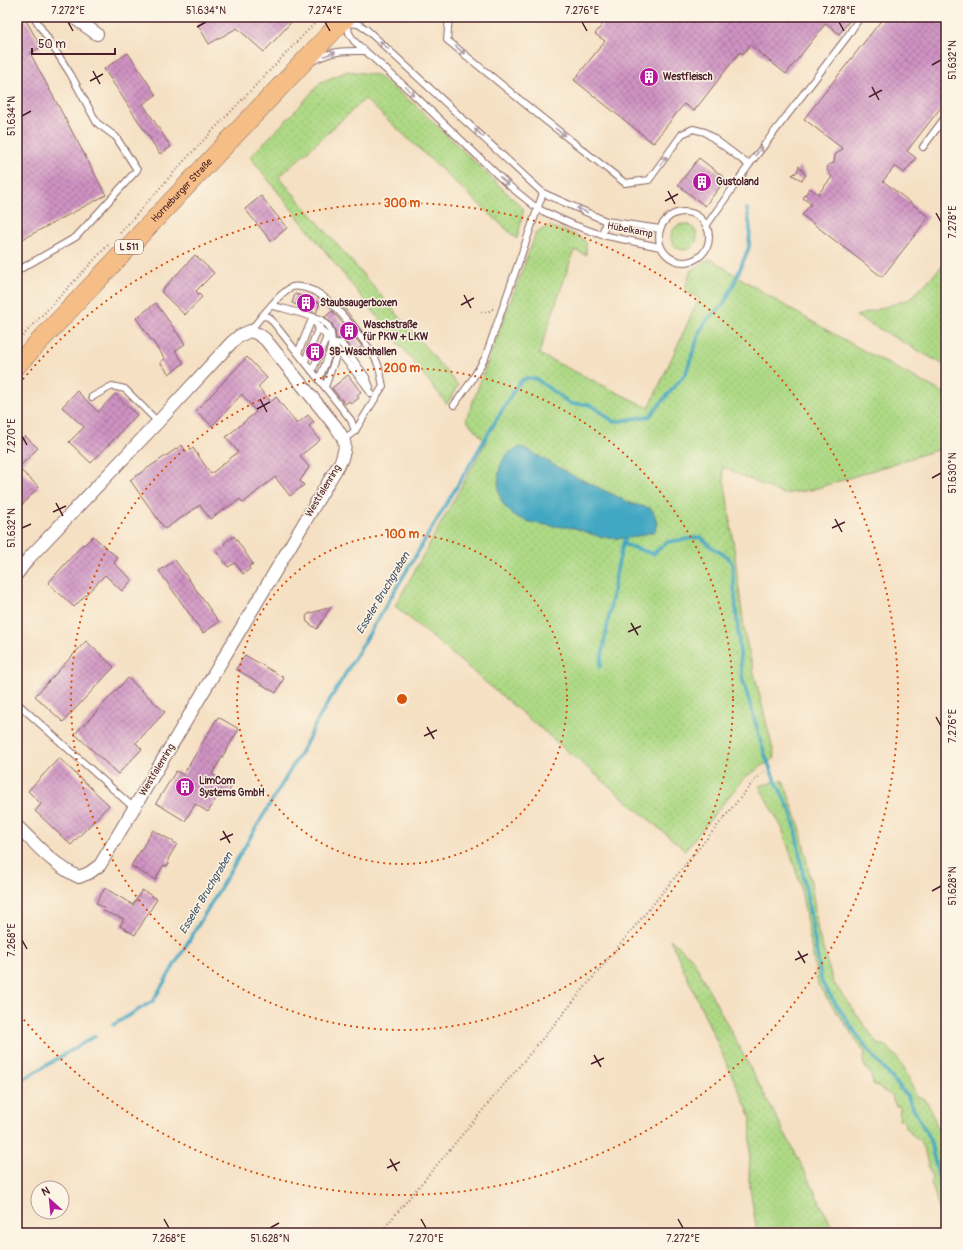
<svg xmlns="http://www.w3.org/2000/svg" width="963" height="1250" viewBox="0 0 963 1250" font-family="Pangolin,sans-serif">
<style>
.grass{fill:url(#grass-dots);stroke:#7c7c58}
.water{fill:#42a7c2;stroke:#466376}
.lines{fill:none;stroke-linecap:round;stroke-linejoin:round}
.stream{stroke:#42a7c2;stroke-width:3.5}
.building{fill:url(#building-cross-hatch)}
.lane-casing{stroke:#866360;stroke-width:8}
.street-casing{stroke:#866360;stroke-width:14}
.primary-casing{stroke:#866360;stroke-width:20}
.path{stroke:#866360;stroke-width:2;stroke-dasharray:1 3;stroke-linecap:butt}
.lane{stroke:#fff;stroke-width:6}
.street{stroke:#fff;stroke-width:12}
.primary{stroke:#f6be87;stroke-width:19}
.oneway{stroke:#ae9aa0}
.ticks{fill:none;stroke:#4a1f2b;stroke-width:1.5}
.ring{fill:none;stroke:#d8530f;stroke-width:2;stroke-dasharray:2 4}
.labels{text-anchor:middle;dominant-baseline:central;stroke-width:3;stroke-linejoin:round;paint-order:stroke}
.shield{fill:#fcf5e5;stroke:#7f5f63;stroke-width:1}
.shield-label{font-size:9px;font-weight:bold;fill:#4a1f2b}
.poi-label{font-size:10px;font-weight:bold;fill:#4a1f2b;stroke:#fcf5e5;text-anchor:start}
.street-label{font-size:10px;fill:#4a1f2b;stroke:#fcf5e5}
.water-label{font-size:11px;font-style:italic;fill:#475567;stroke:#fcf5e5}
.centre{fill:#d8530f;stroke:#fcf5e5;stroke-width:2}
.ring-label{font-size:12px;text-anchor:middle;font-weight:bold;fill:#d8530f;stroke:#fcf5e5;stroke-width:3;stroke-linejoin:round;paint-order:stroke}
.neatline{fill:none;stroke:#4a1f2b;stroke-width:1.5}
.ticks-label{font-size:10px;text-anchor:middle;fill:#4a1f2b}
</style>
<defs>
<pattern id="grass-dots" width="8" height="8" patternUnits="userSpaceOnUse"><rect width="8" height="8" fill="#aed985"/><path d="M2 2h.1M6 6h.1" fill="none" stroke="#97ba73" stroke-width="1.8" stroke-linecap="round"/></pattern>
<pattern id="building-cross-hatch" width="8" height="8" patternUnits="userSpaceOnUse"><rect width="8" height="8" fill="#cf93c3"/><path d="M0 0l8 8M0 8l8-8" fill="none" stroke="#aa779f"/></pattern>
</defs>
<rect width="100%" height="100%" fill="#fcf5e5"/>
<filter id="ink" filterUnits="userSpaceOnUse"><feTurbulence type="fractalNoise" baseFrequency=".025" numOctaves="2"/><feDisplacementMap in="SourceGraphic" scale="8" xChannelSelector="R" yChannelSelector="G"/><feConvolveMatrix kernelMatrix="1 2 1 2 8 2 1 2 1" color-interpolation-filters="sRGB"/></filter>
<filter id="wash" filterUnits="userSpaceOnUse"><feTurbulence type="fractalNoise" baseFrequency=".012" numOctaves="4" result="noise"/><feDisplacementMap in="SourceGraphic" scale="16" xChannelSelector="R" yChannelSelector="G"/><feGaussianBlur stdDeviation="0.9" result="paint"/><feColorMatrix in="noise" values="0 0 0 0 0 0 0 0 0 0 0 0 0 0 0 0 0 1.4 0 .05"/><feComposite in="paint" operator="in"/></filter>
<g filter="url(#wash)">
<rect width="100%" height="100%" fill="#f5e0c3"/>
<g class="grass">
<polygon points="348,71 376,75 415,105 524,209 517,239 365,99 279,177 458,385 447,404 250,157 299,107 321,82"/>
<circle cx="684" cy="237" r="13"/>
<path d="M549,226l27,9 10,7v13l-12,-5 -35,104 110,54 50,-110 -15,-7 7,-21 20,-11c75,50 155,94 235,135v53l-135,43 -28,4 -61,-27 8,50 15,119 30,122 -30,19 -60,73 -290,-244 91,-164 -20,-22 70,-187z"/>
<polygon points="946,262 946,366 856,316 910,299"/>
<path d="M783,780l17,47 11,55 7,50 15,50 45,62c17,1 32,35 37,49 2,4 6,4 10,7 3,2 5,9 7,13 17,39 14,78 14,120h-1l-12,-46 -3,-5 2,-2 -6,-24 -6,-16 -10,-7v-3l-4,-2 -1,-7 -6,-1 1,-14h-4l-3,-5v-4l-20,-13 -2,-8 -7,-11 -1,-6 2,-6 -47,-68 -18,-102 -18,-55 -23,-42z"/>
<polygon points="670,939 692,958 798,1158 835,1233 757,1233 749,1181 751,1117"/>
</g>
<path class="water" d="M521,447l7,3 44,25 61,29 17,4 4,5 3,10 -2,8c-21,7 -36,10 -57,5 -8,-2 -16,-6 -24,-8 -36,-4 -82,-3 -75,-55 2,-15 8,-21 22,-26z"/>
<g class="lines">
<g class="stream">
<polyline points="625,539 623,544 653,554 667,542 701,537 711,547 728,557 732,563 742,677 764,752 773,776 791,812 795,827 822,983 850,1025 874,1057 907,1096 930,1140 946,1210"/>
<polyline points="600,667 617,569 623,544"/>
<path d="M113,1025l40,-24 151,-254 12,-24 200,-336c6,-8 9,-11 20,-8l35,25h15l8,3 20,15 36,-6 36,-43 14,-42 6,-10 17,-16 10,-19 16,-39 1,-20 -3,-18"/>
<polyline points="17,1083 95,1036"/>
</g>
</g>
<g id="blocks">
<g class="building">
<polygon points="17,17 24,17 41,47 30,53 106,195 17,242"/>
<polygon points="211,17 296,17 264,52 237,28 209,44 198,25"/>
<polygon points="608,17 852,17 839,34 826,23 786,74 750,45 743,54 740,52 694,111 684,104 653,143 574,80 605,41 595,34"/>
<polygon points="884,17 946,17 946,101 907,151 916,158 904,173 895,166 883,181 929,217 882,277 802,215 811,204 803,198 810,188 818,194 832,177 827,170 828,165 834,163 835,155 843,149 804,119"/>
<polygon points="128,53 156,95 143,104 171,147 160,154 104,69"/>
<polygon points="699,158 726,179 705,206 678,185"/>
<polygon points="799,166 806,175 802,180 792,175 797,172"/>
<polygon points="261,196 287,228 271,241 245,209"/>
<polygon points="195,255 214,273 196,291 202,297 185,315 162,293 162,290"/>
<polygon points="295,294 320,303 316,313 292,303"/>
<polygon points="156,303 185,344 175,351 184,363 169,374 160,362 165,359 136,318"/>
<polygon points="341,304 369,340 339,306"/>
<polygon points="332,311 362,346 354,353 343,339 336,339 335,331 332,324 325,317"/>
<polygon points="247,357 267,378 258,387 271,402 276,397 297,424 308,415 314,422 309,426 320,440 300,456 309,467 300,481 304,485 290,496 275,477 243,503 240,499 210,519 200,505 165,529 130,480 182,445 186,452 193,448 211,474 238,452 226,437 256,412 242,394 212,426 196,411"/>
<polygon points="348,375 361,392 357,395 359,398 351,404 349,401 345,404 332,388"/>
<polygon points="77,391 98,412 115,394 137,415 91,463 69,442 84,427 62,407"/>
<polygon points="25,436 38,448 18,468 39,487 17,510 17,444"/>
<polygon points="93,536 118,558 114,563 132,580 122,591 105,575 74,607 48,583 83,544 84,545"/>
<polygon points="234,536 253,564 248,567 250,569 243,574 235,563 228,567 216,551 225,545 224,543"/>
<polygon points="175,560 219,622 203,633 159,571"/>
<polygon points="331,607 317,629 307,622 306,617 308,614"/>
<polygon points="86,641 114,667 63,722 35,696"/>
<polygon points="245,655 284,678 276,693 236,669"/>
<polygon points="128,678 165,712 136,743 142,749 118,774 75,734"/>
<polygon points="218,717 239,729 212,774 232,786 227,794 221,790 208,812 195,804 185,821 156,803 176,771 183,775"/>
<polygon points="59,758 109,805 71,845 35,811 41,804 28,791"/>
<polygon points="153,830 177,844 168,859 169,865 163,866 155,880 131,866"/>
<polygon points="105,888 133,905 142,890 157,899 135,935 120,926 124,919 103,911 104,908 96,903"/>
</g>
</g>
</g>
<g filter="url(#ink)">
<use href="#blocks" fill-opacity="0" stroke="#866360" stroke-width="1"/>
<g class="lines">
<g class="lane-casing">
<g id="lane">
<polyline points="449,17 447,40 541,117 625,183 649,180 682,134 693,129 705,132 749,165 847,37 860,17"/>
<polyline points="347,22 349,33 354,41 410,91 507,184 538,209 574,225 602,235 660,247"/>
<polyline points="348,23 358,24 366,29 543,193 606,221 660,229"/>
<path d="M315,60c19,-10 29,-9 50,-9"/>
<polyline points="923,147 946,116"/>
<circle cx="684" cy="237" r="25"/>
<polyline points="706,226 749,165"/>
<polyline points="602,235 606,221"/>
<polyline points="17,271 76,237 137,170 116,137 97,123 71,75 34,17"/>
<polyline points="272,306 282,308 310,316 365,384 371,394"/>
<polyline points="262,316 269,317 351,420 355,431"/>
<path d="M310,316c4,1 10,2 12,4 20,15 4,41 -3,59"/>
<path d="M250,331c7,-9 32,-41 42,-44 8,-2 22,3 29,8 14,9 52,54 57,70 3,7 3,14 5,21l-28,45 -11,8"/>
<polyline points="332,344 341,343 366,377 370,387"/>
<polyline points="298,353 312,319"/>
<polyline points="305,361 319,327"/>
<polyline points="312,371 327,337"/>
<polyline points="325,387 338,351"/>
<polyline points="92,397 112,386 125,389 158,422"/>
<polyline points="454,405 470,383 485,358 543,193"/>
<polyline points="17,703 134,808"/>
</g>
</g>
<g class="street-casing">
<g id="street">
<polyline points="73,17 97,34"/>
<path d="M17,574l12,-16 129,-136 73,-79 8,-7 11,-5 8,3 7,5 71,88c10,14 11,18 5,34l-241,404 -11,8 -10,4c-25,-11 -43,-33 -62,-51"/>
</g>
</g>
<g class="primary-casing">
<g id="primary">
<path id="s1" d="M17,365l329,-348"/>
</g>
</g>
<g class="path">
<polyline points="120,233 183,162 292,47 314,24 324,17"/>
<polyline points="481,312 488,312 492,309 495,310"/>
<polyline points="17,342 110,243"/>
<polyline points="380,1233 568,1008 754,781 764,771"/>
</g>
<use href="#lane" class="lane"/>
<use href="#street" class="street"/>
<use href="#primary" class="primary"/>
</g>
<defs><path id="oneway-shaft" d="M-6 0H5M1.5-3L5.5 0L1.5 3" fill="none" stroke-width="1.6" stroke-linecap="round" stroke-linejoin="round"/></defs>
<g class="oneway">
<use href="#oneway-shaft" transform="translate(384 45) rotate(-137)"/>
<use href="#oneway-shaft" transform="translate(460 50) rotate(39)"/>
<use href="#oneway-shaft" transform="translate(330 54) rotate(-19)"/>
<use href="#oneway-shaft" transform="translate(410 91) rotate(43)"/>
<use href="#oneway-shaft" transform="translate(560 132) rotate(38)"/>
<use href="#oneway-shaft" transform="translate(479 133) rotate(-137)"/>
<use href="#oneway-shaft" transform="translate(759 151) rotate(-52)"/>
<use href="#oneway-shaft" transform="translate(663 161) rotate(-54)"/>
<use href="#oneway-shaft" transform="translate(504 181) rotate(43)"/>
<use href="#oneway-shaft" transform="translate(582 210) rotate(-156)"/>
</g>
</g>
<path class="ticks" d="M68,22l5,9M325,22l5,9M582,22l5,9M839,22l5,9M197,27l9,-5M932,65l9,-5M93,71l7,13M90,81l13,-7M872,87l7,13M869,97l13,-7M22,116l9,-5M668,191l7,13M665,201l13,-7M936,213l5,9M464,295l7,13M461,305l13,-7M260,399l7,13M257,409l13,-7M22,436l5,9M932,478l9,-5M56,503l7,13M53,512l13,-6M835,519l7,13M22,528l9,-4M832,528l13,-6M631,623l7,12M628,632l13,-6M936,717l5,9M427,727l7,12M424,736l13,-6M223,831l7,12M220,840l13,-6M932,891l9,-5M22,940l5,9M798,951l7,12M795,960l13,-6M594,1055l7,12M591,1064l13,-6M390,1159l7,12M387,1168l13,-6M164,1219l5,9M421,1219l5,9M678,1219l5,9M270,1228l9,-5"/>
<g class="ring">
<circle cx="402" cy="699" r="165"/>
<circle cx="402" cy="699" r="331"/>
<path d="M19 384A496 496 0 1 1 19 1014"/>
</g>
<defs>
<g id="building-disc" transform="scale(1)"><circle r="9.5" fill="#b5179e" stroke="#fcf5e5"/><path d="M-4-6H4V6H1V3H-1V6H-4ZM-2.5-4.3h1.7v1.8h-1.7ZM.8-4.3h1.7v1.8H.8ZM-2.5-1h1.7V.8h-1.7ZM.8-1h1.7V.8H.8Z" fill="#fff"/></g>
</defs>
<g fill-rule="evenodd">
<use href="#building-disc" x="649" y="77"/>
<use href="#building-disc" x="702" y="182"/>
<use href="#building-disc" x="306" y="303"/>
<use href="#building-disc" x="349" y="331"/>
<use href="#building-disc" x="315" y="352"/>
<use href="#building-disc" x="185" y="787"/>
</g>
<g class="labels">
<rect class="shield" x="115" y="240" width="28" height="14" rx="3"/>
<g class="shield-label">
<text x="129" y="247">L 511</text>
</g>
<g class="poi-label">
<text x="663" y="77">Westfleisch</text>
<text x="716" y="182">Gustoland</text>
<text x="320" y="303">Staubsaugerboxen</text>
<text x="363" y="325">Waschstraße<tspan x="363" dy="12">für PKW + LKW</tspan></text>
<text x="329" y="352">SB-Waschhallen</text>
<text x="199" y="781">LimCom<tspan x="199" dy="12">Systems GmbH</tspan></text>
</g>
<g class="street-label">
<text stroke="none"><textPath href="#s1" startOffset="240">Horneburger Straße</textPath></text>
<text transform="translate(630 230) rotate(11)">Hübelkamp</text>
<text transform="translate(323 491) rotate(-59)">Westfalenring</text>
<text transform="translate(157 770) rotate(-59)">Westfalenring</text>
</g>
<g class="water-label">
<text transform="translate(383 593) rotate(-59)">Esseler Bruchgraben</text>
<text transform="translate(206 893) rotate(-59)">Esseler Bruchgraben</text>
</g>
</g>
<circle cx="402" cy="699" r="6" class="centre"/>
<g class="ring-label">
<text x="402" y="207">300 m</text>
<text x="402" y="372">200 m</text>
<text x="402" y="538">100 m</text>
</g>
<rect width="963" height="1250" fill="none" stroke="#fcf5e5" stroke-width="44"/>
<g transform="translate(50 1200) rotate(333)"><circle r="19" fill="#fcf5e5" stroke="#b59f9b"/>
<path d="M0-3L7 15L0 10L-7 15Z" fill="#b5179e"/>
<text y="-6" font-size="11" font-weight="bold" text-anchor="middle" fill="#4a1f2b">N</text>
</g>
<path d="M32 48v6h83v-6" fill="none" stroke="#4a1f2b" stroke-width="2"/>
<text x="38" y="48" font-size="12" fill="#4a1f2b" stroke="#fcf5e5" stroke-width="3" paint-order="stroke">50 m</text>
<rect x="22" y="22" width="919" height="1206" class="neatline"/>
<g class="ticks-label">
<text x="68" y="14">7.272°E</text>
<text x="206" y="14">51.634°N</text>
<text x="325" y="14">7.274°E</text>
<text x="582" y="14">7.276°E</text>
<text x="839" y="14">7.278°E</text>
<text transform="translate(952 60) rotate(-90)" y="4">51.632°N</text>
<text transform="translate(11 116) rotate(-90)" y="4">51.634°N</text>
<text transform="translate(952 222) rotate(-90)" y="4">7.278°E</text>
<text transform="translate(11 436) rotate(-90)" y="4">7.270°E</text>
<text transform="translate(952 473) rotate(-90)" y="4">51.630°N</text>
<text transform="translate(11 528) rotate(-90)" y="4">51.632°N</text>
<text transform="translate(952 726) rotate(-90)" y="4">7.276°E</text>
<text transform="translate(952 886) rotate(-90)" y="4">51.628°N</text>
<text transform="translate(11 940) rotate(-90)" y="4">7.268°E</text>
<text x="169" y="1242">7.268°E</text>
<text x="270" y="1242">51.628°N</text>
<text x="426" y="1242">7.270°E</text>
<text x="683" y="1242">7.272°E</text>
</g>
</svg>
